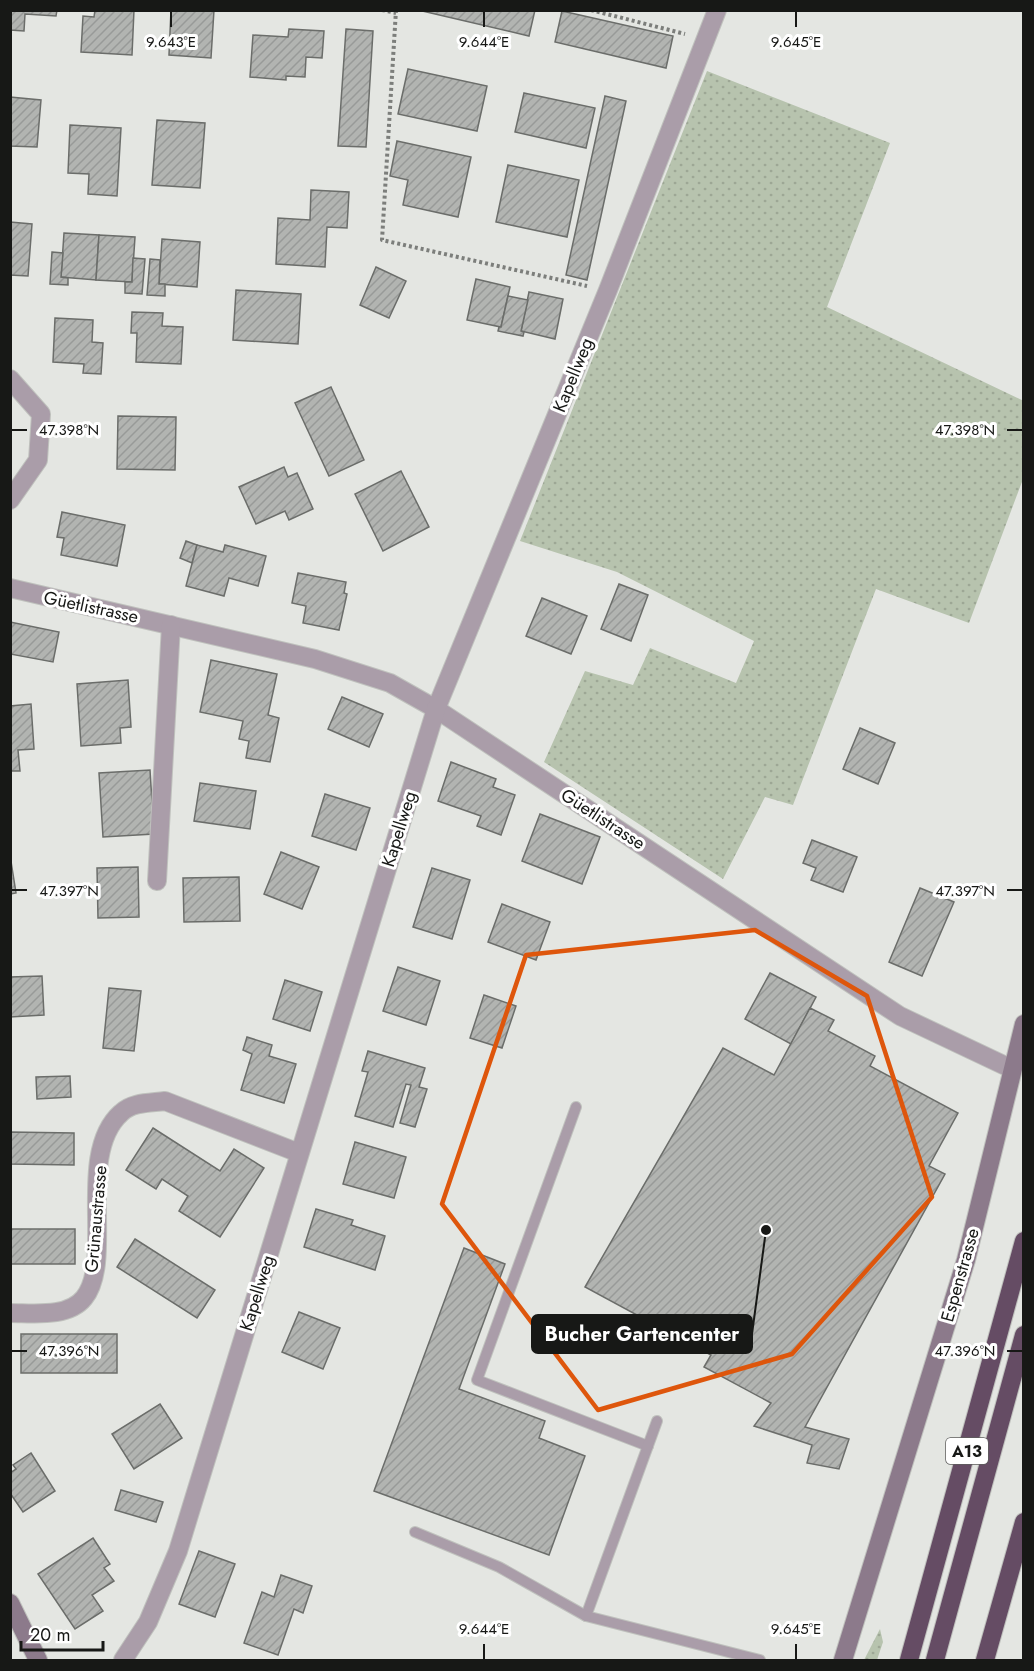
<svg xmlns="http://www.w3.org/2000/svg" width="1034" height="1671" viewBox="0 0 1034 1671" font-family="Jost,sans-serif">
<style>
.grass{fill:url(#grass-dots)}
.building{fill:url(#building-hatch);stroke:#6b6d6a;stroke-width:1.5}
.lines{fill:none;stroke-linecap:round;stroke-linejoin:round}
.lane-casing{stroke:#bfc1bd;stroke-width:12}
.street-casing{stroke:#bfc1bd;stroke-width:20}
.secondary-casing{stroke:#bfc1bd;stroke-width:20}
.highway-casing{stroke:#bfc1bd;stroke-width:20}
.path{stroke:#7c7e7b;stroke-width:4;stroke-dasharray:3 3;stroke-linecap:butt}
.lane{stroke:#aa9da9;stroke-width:10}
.street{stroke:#aa9da9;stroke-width:18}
.secondary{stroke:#8c7a8b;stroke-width:18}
.highway{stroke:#654c64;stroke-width:18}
.marked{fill:none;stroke:#de560c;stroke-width:4.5;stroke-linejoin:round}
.ticks{fill:none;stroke:#171816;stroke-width:2}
.labels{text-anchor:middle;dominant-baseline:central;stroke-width:6;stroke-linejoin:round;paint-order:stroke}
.shield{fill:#fff;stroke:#5d5d5c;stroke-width:1.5}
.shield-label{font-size:16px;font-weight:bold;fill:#171816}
.street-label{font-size:18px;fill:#171816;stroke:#fff}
.ticks-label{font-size:15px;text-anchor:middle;fill:#171816;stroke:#fff;stroke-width:6;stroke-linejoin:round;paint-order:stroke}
.leader{fill:none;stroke:#171816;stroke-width:2}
.callout-dot{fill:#171816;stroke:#fff;stroke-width:2}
.callout{fill:#171816;stroke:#171816;stroke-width:2}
.callout-label{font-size:20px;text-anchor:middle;font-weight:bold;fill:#fff}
</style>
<defs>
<pattern id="grass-dots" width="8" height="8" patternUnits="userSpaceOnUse" patternTransform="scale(1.5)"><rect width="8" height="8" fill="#b7c3ae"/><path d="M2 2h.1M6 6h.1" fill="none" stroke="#9da795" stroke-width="1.8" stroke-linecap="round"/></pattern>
<pattern id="building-hatch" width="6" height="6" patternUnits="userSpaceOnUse" patternTransform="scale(1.5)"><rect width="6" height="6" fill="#b2b4b1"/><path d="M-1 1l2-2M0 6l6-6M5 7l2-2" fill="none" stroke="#989a98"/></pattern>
</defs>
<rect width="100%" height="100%" fill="#e4e6e2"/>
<g class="grass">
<polygon points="707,71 890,143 827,307 1024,401 1023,479 969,623 876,589 793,805 765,797 723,879 544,762 585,671 633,685 650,648 736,683 754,641 617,572 520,541"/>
<polygon points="880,1629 883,1642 877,1660 864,1660"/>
</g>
<g class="building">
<polygon points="10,10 57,10 56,16 25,14 24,31 10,30"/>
<polygon points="95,10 134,10 132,55 81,52 83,16 94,17"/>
<polygon points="171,10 214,10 211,58 169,55"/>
<polygon points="418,10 535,10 529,36"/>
<polygon points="562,11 673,36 666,68 555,42"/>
<polygon points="289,29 324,31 322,58 306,57 305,77 286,76 286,80 250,77 253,35 288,37"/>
<polygon points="346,29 373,31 366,147 338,146"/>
<polygon points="408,69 487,86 477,131 398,114"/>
<polygon points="524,93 595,108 586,148 515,132"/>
<polygon points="605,96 626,101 587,280 566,275"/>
<polygon points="10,97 41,100 37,147 10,146"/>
<polygon points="157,120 205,123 200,188 152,185"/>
<polygon points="70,125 121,128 117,196 88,194 89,174 68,173"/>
<polygon points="397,141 471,157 458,217 403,205 408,180 390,176"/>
<polygon points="508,165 579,180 567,237 496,222"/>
<polygon points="311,190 349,192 347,228 327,227 325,267 276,264 278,218 310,220"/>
<polygon points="10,222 32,224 28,276 10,275"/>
<polygon points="64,233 99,235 96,280 61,277"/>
<polygon points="99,235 135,237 132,282 96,280"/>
<polygon points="162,239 200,242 197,287 159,284"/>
<polygon points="52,252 63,253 61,277 68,278 68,285 50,284"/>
<polygon points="133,258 145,259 142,294 125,293 125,282 132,282"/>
<polygon points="150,259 160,260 159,284 165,284 165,296 147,295"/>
<polygon points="376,267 406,281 389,318 360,305"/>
<polygon points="476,279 510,287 501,327 467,320"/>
<polygon points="236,290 301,294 298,344 233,340"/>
<polygon points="529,292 563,299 555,339 521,331"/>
<polygon points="508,296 528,300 521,331 524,332 523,336 498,331 499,327 501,327"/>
<polygon points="132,312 163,313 162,326 183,327 181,364 136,362 137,333 131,333"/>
<polygon points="55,318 93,320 92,342 103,343 101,374 83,373 84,364 53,362"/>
<polygon points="331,387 364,460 329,476 295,403"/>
<polygon points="118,416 176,417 175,470 117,469"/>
<polygon points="284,467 288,477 297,473 313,509 289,520 285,511 256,524 239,487"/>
<polygon points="401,471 429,527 383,551 355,494"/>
<polygon points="62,512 125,525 117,566 61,555 64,538 57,537"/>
<polygon points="186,541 197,545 192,563 180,558"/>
<polygon points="197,545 223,552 225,545 266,556 258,586 229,578 224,596 186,586"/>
<polygon points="298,573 346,582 344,593 347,594 339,630 303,623 306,606 292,603"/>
<polygon points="619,584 648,595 631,641 601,629"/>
<polygon points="542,598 587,616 571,654 526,636"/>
<polygon points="10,622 59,632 53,662 10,654"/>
<polygon points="211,660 277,674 268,715 279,718 270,762 246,758 249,741 239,739 243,721 200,712"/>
<polygon points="128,680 131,727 120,728 121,743 81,746 77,684"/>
<polygon points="342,697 383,714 369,747 328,729"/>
<polygon points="31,704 34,749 18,750 20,771 10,771 10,706"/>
<polygon points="860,728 895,743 878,784 843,769"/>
<polygon points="451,762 496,779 493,787 515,795 501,835 477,826 481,816 438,801"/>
<polygon points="150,770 154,834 103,837 99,773"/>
<polygon points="200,783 256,791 250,829 194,821"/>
<polygon points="325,794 370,808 356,850 312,836"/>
<polygon points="540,814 600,837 582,884 522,861"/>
<polygon points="812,840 857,857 843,892 811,880 816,868 803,863"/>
<polygon points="281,852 319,867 302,909 264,894"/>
<polygon points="10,855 16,893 10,894"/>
<polygon points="138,867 139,917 98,918 97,868"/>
<polygon points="432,868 470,880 452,939 413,927"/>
<polygon points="239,877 240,921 184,922 183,878"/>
<polygon points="920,888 954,902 922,976 889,962"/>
<polygon points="502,904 550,922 536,960 488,942"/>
<polygon points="398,967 440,981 426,1025 383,1011"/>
<polygon points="770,973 816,997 791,1044 745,1019"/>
<polygon points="42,976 44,1015 10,1017 10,977"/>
<polygon points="285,980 322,992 310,1031 273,1019"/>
<polygon points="109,988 141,991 134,1051 103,1048"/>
<polygon points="484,995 516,1006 502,1048 470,1038"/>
<polygon points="810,1008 834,1020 828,1031 875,1056 870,1066 958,1113 929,1166 945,1174 805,1427 849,1439 839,1469 807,1463 812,1445 754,1426 771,1403 704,1367 711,1355 585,1287 723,1048 774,1075"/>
<polygon points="247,1037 272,1045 269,1056 296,1064 284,1103 241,1090 252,1054 243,1050"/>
<polygon points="368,1051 425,1068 419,1087 427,1089 415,1127 400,1123 411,1085 406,1084 393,1127 355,1116 368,1072 362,1071"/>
<polygon points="70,1076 71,1097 37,1099 36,1077"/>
<polygon points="153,1128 220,1171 234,1149 264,1168 220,1237 179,1211 188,1196 162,1179 156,1189 126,1170"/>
<polygon points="10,1132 74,1133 74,1165 10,1164"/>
<polygon points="355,1142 406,1157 394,1198 343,1184"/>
<polygon points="316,1209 353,1220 351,1225 385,1236 375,1270 304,1247"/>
<rect x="10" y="1229" width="65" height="35"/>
<polygon points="135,1239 215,1290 197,1318 117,1267"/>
<polygon points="464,1248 505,1264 459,1389 545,1421 539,1438 585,1456 549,1555 374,1491"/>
<polygon points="299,1312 340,1328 323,1369 282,1352"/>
<rect x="21" y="1334" width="96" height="39"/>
<polygon points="160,1404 182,1438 134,1469 112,1434"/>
<polygon points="31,1453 55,1491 23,1512 10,1493 10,1473 16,1469 13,1465"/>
<polygon points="121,1490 163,1502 156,1522 115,1510"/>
<polygon points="93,1538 110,1564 104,1568 114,1581 92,1595 103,1611 75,1629 38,1574"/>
<polygon points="199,1551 235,1564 215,1617 179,1604"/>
<polygon points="281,1575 312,1586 303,1613 294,1609 278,1655 244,1643 262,1592 274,1597"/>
</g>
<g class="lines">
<g class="lane-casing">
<g id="lane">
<polyline points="576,1107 477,1380 648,1446"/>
<polyline points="657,1421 586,1616 760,1660"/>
<polyline points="415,1532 499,1567 586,1616"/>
</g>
</g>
<g class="street-casing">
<g id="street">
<polyline points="10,379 41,414 38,460 10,500"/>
<polyline points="10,588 315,659 390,683 436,709 900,1016 1012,1069"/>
<polyline points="157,881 171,625"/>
<path d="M10,1313c23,0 58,5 74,-15 31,-38 -9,-144 37,-185 11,-11 29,-10 44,-12l134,52"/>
<polyline points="123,1660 148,1622 178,1551 436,709 608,290 717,10"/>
</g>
</g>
<g class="secondary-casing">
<g id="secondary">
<polyline points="10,1603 38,1660"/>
<polyline points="843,1660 966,1260 1024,1024"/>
</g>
</g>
<g class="highway-casing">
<g id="highway">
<polyline points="909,1660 1024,1241"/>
<polyline points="935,1660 1024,1335"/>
<polyline points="985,1660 1024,1522"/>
</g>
</g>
<g class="path">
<polyline points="382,10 396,13"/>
<polyline points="396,10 382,240 587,286"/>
<polyline points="591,10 685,34"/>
</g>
<use href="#lane" class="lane"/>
<use href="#street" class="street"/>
<use href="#secondary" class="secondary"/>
<use href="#highway" class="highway"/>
</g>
<path class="marked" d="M755,930l112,66 65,201 -140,157 -194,56 -156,-206 84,-249z"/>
<path class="ticks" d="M171,12v15M484,12v15M796,12v15M12,430h15M1007,430h15M12,890h15M1007,890h15M12,1351h15M1007,1351h15M484,1644v15M796,1644v15"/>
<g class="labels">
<rect class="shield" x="946" y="1438" width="42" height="26" rx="4.5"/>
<g class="shield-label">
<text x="967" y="1451">A13</text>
</g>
<g class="street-label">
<text transform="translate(573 375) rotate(-68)">Kapellweg</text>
<text transform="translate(91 607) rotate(12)">Güetlistrasse</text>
<text transform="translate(603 819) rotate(33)">Güetlistrasse</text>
<text transform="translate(399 829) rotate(-73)">Kapellweg</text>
<text transform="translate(96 1219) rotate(-85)">Grünaustrasse</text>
<text transform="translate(960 1275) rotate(-74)">Espenstrasse</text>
<text transform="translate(257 1293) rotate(-73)">Kapellweg</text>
</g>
</g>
<g class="ticks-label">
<text x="171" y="47">9.643°E</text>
<text x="484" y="47">9.644°E</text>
<text x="796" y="47">9.645°E</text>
<text x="69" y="435">47.398°N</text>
<text x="965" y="435">47.398°N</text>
<text x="69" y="896">47.397°N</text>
<text x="965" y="896">47.397°N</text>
<text x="69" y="1356">47.396°N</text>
<text x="965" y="1356">47.396°N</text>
<text x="484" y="1634">9.644°E</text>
<text x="796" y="1634">9.645°E</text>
</g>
<path class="leader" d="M766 1230L752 1334"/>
<circle class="callout-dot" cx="766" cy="1230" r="6"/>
<rect class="callout" x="532" y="1315" width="220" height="38" rx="6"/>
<g class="callout-label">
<text x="642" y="1341">Bucher Gartencenter</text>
</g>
<rect width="1034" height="1671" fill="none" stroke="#171816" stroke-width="24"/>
<path d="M21 1641v9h82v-9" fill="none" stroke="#171816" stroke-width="3"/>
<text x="30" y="1641" font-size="18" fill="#171816" stroke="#ffffff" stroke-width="4.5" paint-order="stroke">20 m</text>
</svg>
